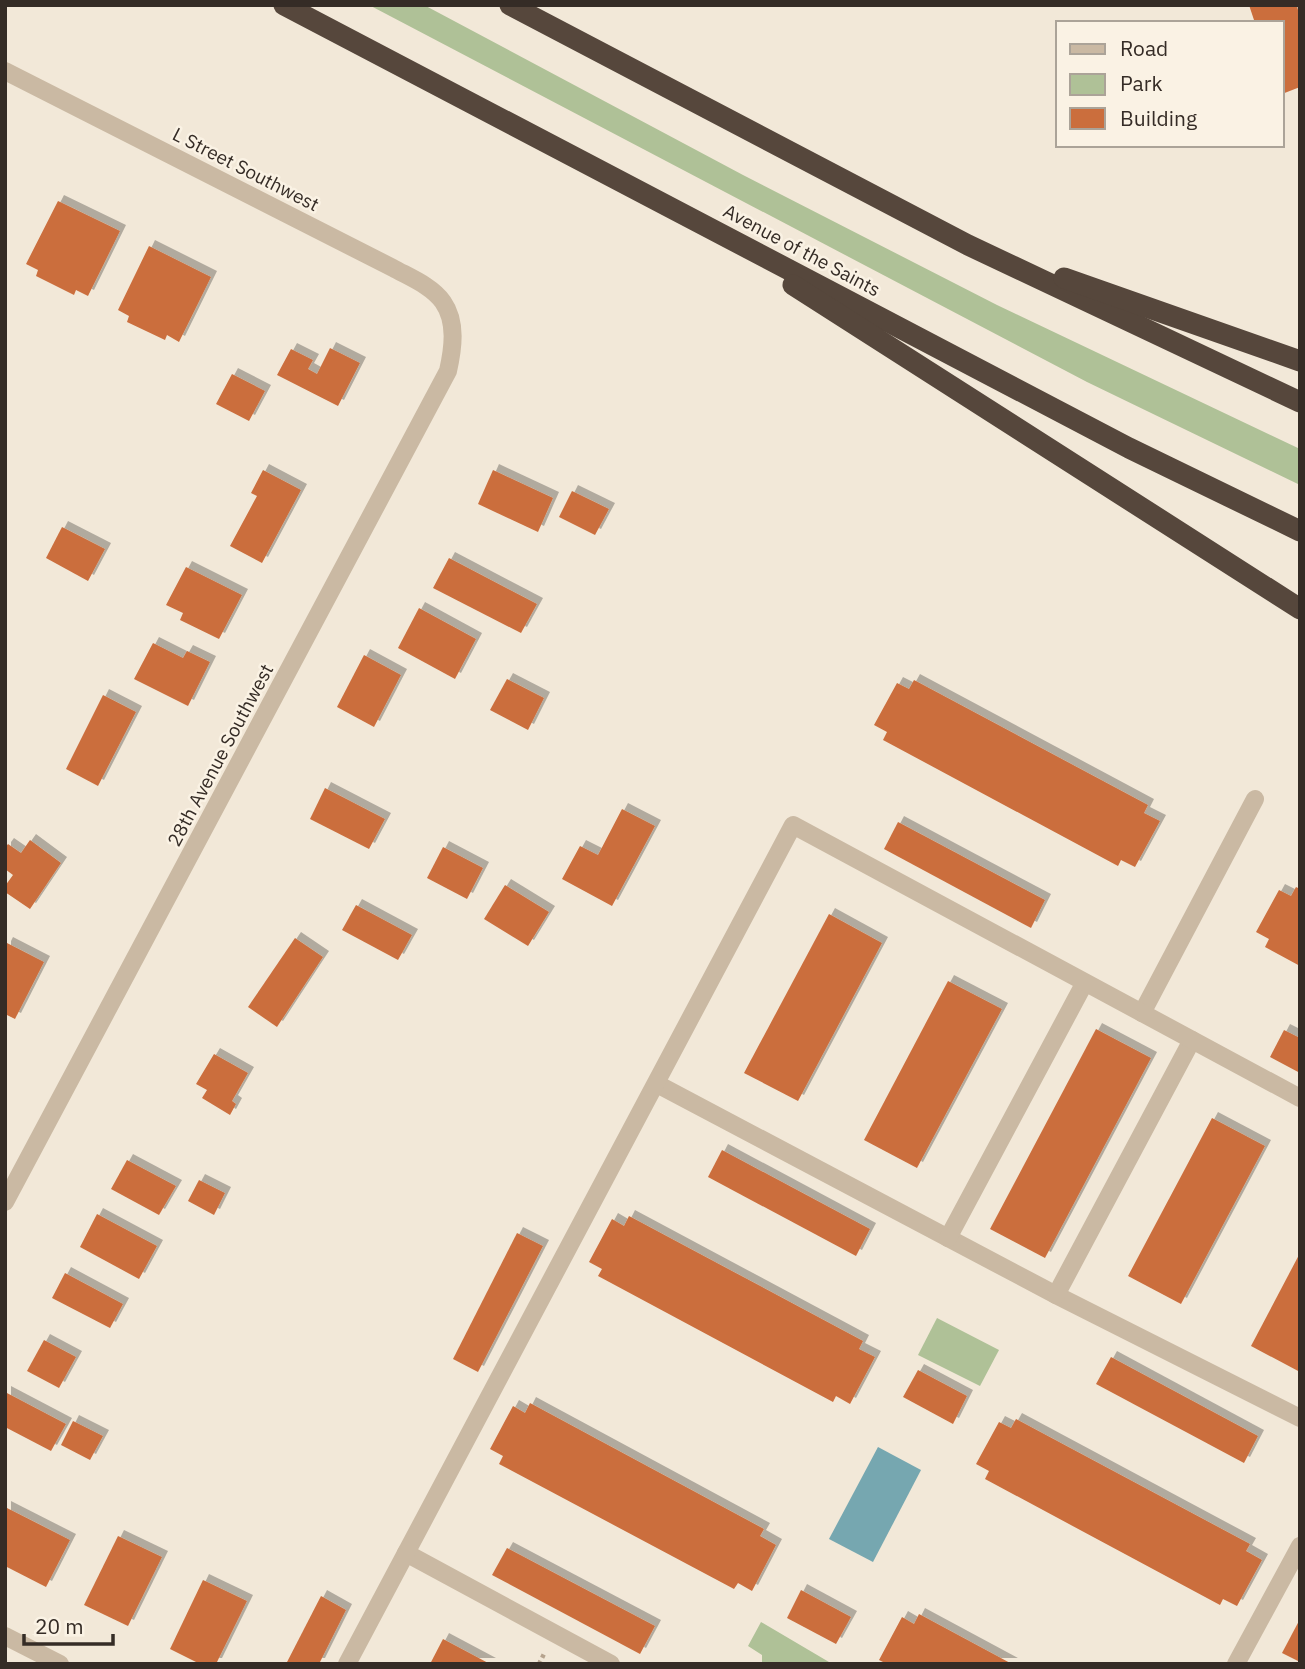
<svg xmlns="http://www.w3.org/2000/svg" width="1305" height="1669" viewBox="0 0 1305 1669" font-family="'IBM Plex Sans',sans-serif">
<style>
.green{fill:#afc197}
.water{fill:#76a7b0}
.building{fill:#cb6e3d;filter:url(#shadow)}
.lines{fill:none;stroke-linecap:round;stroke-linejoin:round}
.path{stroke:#b6a38e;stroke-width:4.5;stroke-dasharray:3.5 3.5;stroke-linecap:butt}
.minor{stroke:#cab9a3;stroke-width:18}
.highway{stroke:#56473c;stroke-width:21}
.labels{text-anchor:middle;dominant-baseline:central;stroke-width:5;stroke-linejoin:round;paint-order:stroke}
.street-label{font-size:19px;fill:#352c26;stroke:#faf2e4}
</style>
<defs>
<filter id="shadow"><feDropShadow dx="6" dy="-6" stdDeviation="0" flood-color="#0004"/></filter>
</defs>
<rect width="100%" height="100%" fill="#f2e8d8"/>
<g class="green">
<polygon points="369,5 424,5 743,175 997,305 1300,449 1300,485 1087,382"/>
<polygon points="937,1318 999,1350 980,1386 918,1355"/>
<polygon points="761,1622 829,1662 828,1664 762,1664 762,1655 748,1646"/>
</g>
<polygon class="water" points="878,1447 921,1470 873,1562 829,1539"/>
<g class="building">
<polygon points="1249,5 1296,5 1300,15 1300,87 1282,94 1282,23 1255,23"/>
<polygon points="58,201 120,231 88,296 76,290 74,295 36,276 38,270 26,264"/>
<polygon points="149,246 211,277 179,342 167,335 165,340 127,322 129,316 118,310"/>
<polygon points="330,348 360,363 338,406 277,375 291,349 313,360 308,369 317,374"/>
<polygon points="232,374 265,391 249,421 216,404"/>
<polygon points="263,470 301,490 262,563 230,546 257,496 251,493"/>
<polygon points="493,470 553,498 538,532 478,504"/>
<polygon points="572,491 609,509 595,535 559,517"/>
<polygon points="62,527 105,549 88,581 46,558"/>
<polygon points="449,558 537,604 521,633 433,588"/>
<polygon points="186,567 242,595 219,639 180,620 183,613 166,605"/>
<polygon points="419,608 476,639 455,679 398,648"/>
<polygon points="153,643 183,658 187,651 210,662 188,706 134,679"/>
<polygon points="364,655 401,675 374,727 337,707"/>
<polygon points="507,679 544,698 528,730 490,710"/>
<polygon points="914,680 1148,805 1144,813 1160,821 1135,867 1121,860 1118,866 883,740 887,732 874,725 897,683 909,689"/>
<polygon points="103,695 136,712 98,786 66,769"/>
<polygon points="325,788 385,819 369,849 310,819"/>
<polygon points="622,809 655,826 612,906 562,879 580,846 598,855"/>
<polygon points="898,822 1045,900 1031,928 884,849"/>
<polygon points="30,840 61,863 30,909 5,892 5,886 13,875 5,869 5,848 8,844 21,853"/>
<polygon points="443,847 483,868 467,899 427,878"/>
<polygon points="505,885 549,912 528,946 484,919"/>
<polygon points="1296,887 1300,889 1300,966 1265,947 1269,939 1256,932 1279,890 1291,896"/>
<polygon points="356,905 412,935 398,960 342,930"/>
<polygon points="829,914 882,943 798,1101 744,1073"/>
<polygon points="295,938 323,957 277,1027 248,1007"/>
<polygon points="7,943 44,962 15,1019 5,1014 5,947"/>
<polygon points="948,981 1002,1009 917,1168 864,1140"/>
<polygon points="1096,1029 1151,1058 1045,1258 990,1229"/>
<polygon points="1284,1030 1300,1038 1300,1073 1270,1057"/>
<polygon points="214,1054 248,1073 232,1101 236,1104 230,1115 202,1098 207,1090 196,1084"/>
<polygon points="1212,1118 1265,1146 1181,1304 1128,1276"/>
<polygon points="722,1150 870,1229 856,1256 708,1177"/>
<polygon points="127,1160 176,1186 159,1215 111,1189"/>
<polygon points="199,1180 225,1193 214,1215 188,1201"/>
<polygon points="97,1214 157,1246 139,1279 80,1247"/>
<polygon points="629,1216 863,1341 859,1349 875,1357 850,1404 836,1396 833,1402 598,1276 602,1269 589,1262 612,1219 624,1226"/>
<polygon points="517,1233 543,1246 478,1372 453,1359"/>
<polygon points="1300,1253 1300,1372 1251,1346"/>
<polygon points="65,1273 123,1304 110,1328 52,1298"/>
<polygon points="44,1340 76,1357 59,1388 27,1371"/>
<polygon points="1111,1357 1258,1436 1244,1463 1096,1384"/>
<polygon points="918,1370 967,1396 953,1424 903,1397"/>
<polygon points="5,1392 66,1424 51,1451 5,1427"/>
<polygon points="530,1403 764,1529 760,1536 776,1545 752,1591 738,1583 734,1589 499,1464 503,1456 490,1449 513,1406 525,1413"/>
<polygon points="1016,1419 1250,1544 1246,1551 1262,1560 1237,1606 1223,1599 1220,1605 985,1479 989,1471 976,1464 999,1422 1011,1428"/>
<polygon points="73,1421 103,1436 90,1460 61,1445"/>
<polygon points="5,1507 70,1540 46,1587 5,1566"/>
<polygon points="118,1536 162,1557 128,1626 84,1605"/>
<polygon points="507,1548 655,1626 640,1654 492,1575"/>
<polygon points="203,1580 247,1601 216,1664 200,1664 170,1649"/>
<polygon points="801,1590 851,1617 836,1644 787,1618"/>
<polygon points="321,1596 346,1610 319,1664 286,1664"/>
<polygon points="919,1614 1012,1664 887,1664 879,1660 902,1617 914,1624"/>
<polygon points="1300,1619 1300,1662 1282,1653"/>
<polygon points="443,1639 490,1664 430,1664"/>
</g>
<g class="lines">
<polyline class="path" points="539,1664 545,1652"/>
<g class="minor">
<path d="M5,71l388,197c16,9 39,18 50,34 14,20 10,47 5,69l-443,831"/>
<polyline points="1142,1013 1255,799"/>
<polyline points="657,1084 1056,1295 1300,1418"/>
<polyline points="948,1238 1084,984"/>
<polyline points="1056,1295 1192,1040"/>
<polyline points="406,1553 611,1664"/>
<polyline points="5,1636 60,1664"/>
<polyline points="347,1664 793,825 1300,1098"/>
<polyline points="1236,1664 1300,1546"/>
</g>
<g class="highway">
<polyline points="284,5 1129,448 1300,531"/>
<polyline points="510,5 968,245 1300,402"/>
<polyline points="1064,278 1300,361"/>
<polyline points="793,285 1300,609"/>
</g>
</g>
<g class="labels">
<g class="street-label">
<text transform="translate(246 169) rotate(27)">L Street Southwest</text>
<text transform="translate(802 250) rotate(28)">Avenue of the Saints</text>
<text transform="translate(220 755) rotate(-62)">28th Avenue Southwest</text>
</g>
</g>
<rect width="1305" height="1669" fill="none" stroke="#352c26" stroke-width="14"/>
<rect x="1056" y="21" width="228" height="126" fill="#faf2e4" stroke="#aba398" stroke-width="2"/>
<rect x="1070" y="44" width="35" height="10" fill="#cab9a3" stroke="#aba398" stroke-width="2"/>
<text x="1120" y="56" font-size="21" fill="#352c26">Road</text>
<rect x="1070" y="74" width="35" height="21" fill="#afc197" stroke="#aba398" stroke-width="2"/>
<text x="1120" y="91" font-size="21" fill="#352c26">Park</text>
<rect x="1070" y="108" width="35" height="21" fill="#cb6e3d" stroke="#aba398" stroke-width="2"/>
<text x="1120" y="126" font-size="21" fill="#352c26">Building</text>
<path d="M24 1634v10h89v-10" fill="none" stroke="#352c26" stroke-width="3.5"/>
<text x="35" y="1634" font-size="21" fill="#352c26" stroke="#faf2e4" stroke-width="5" paint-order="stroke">20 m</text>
</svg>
